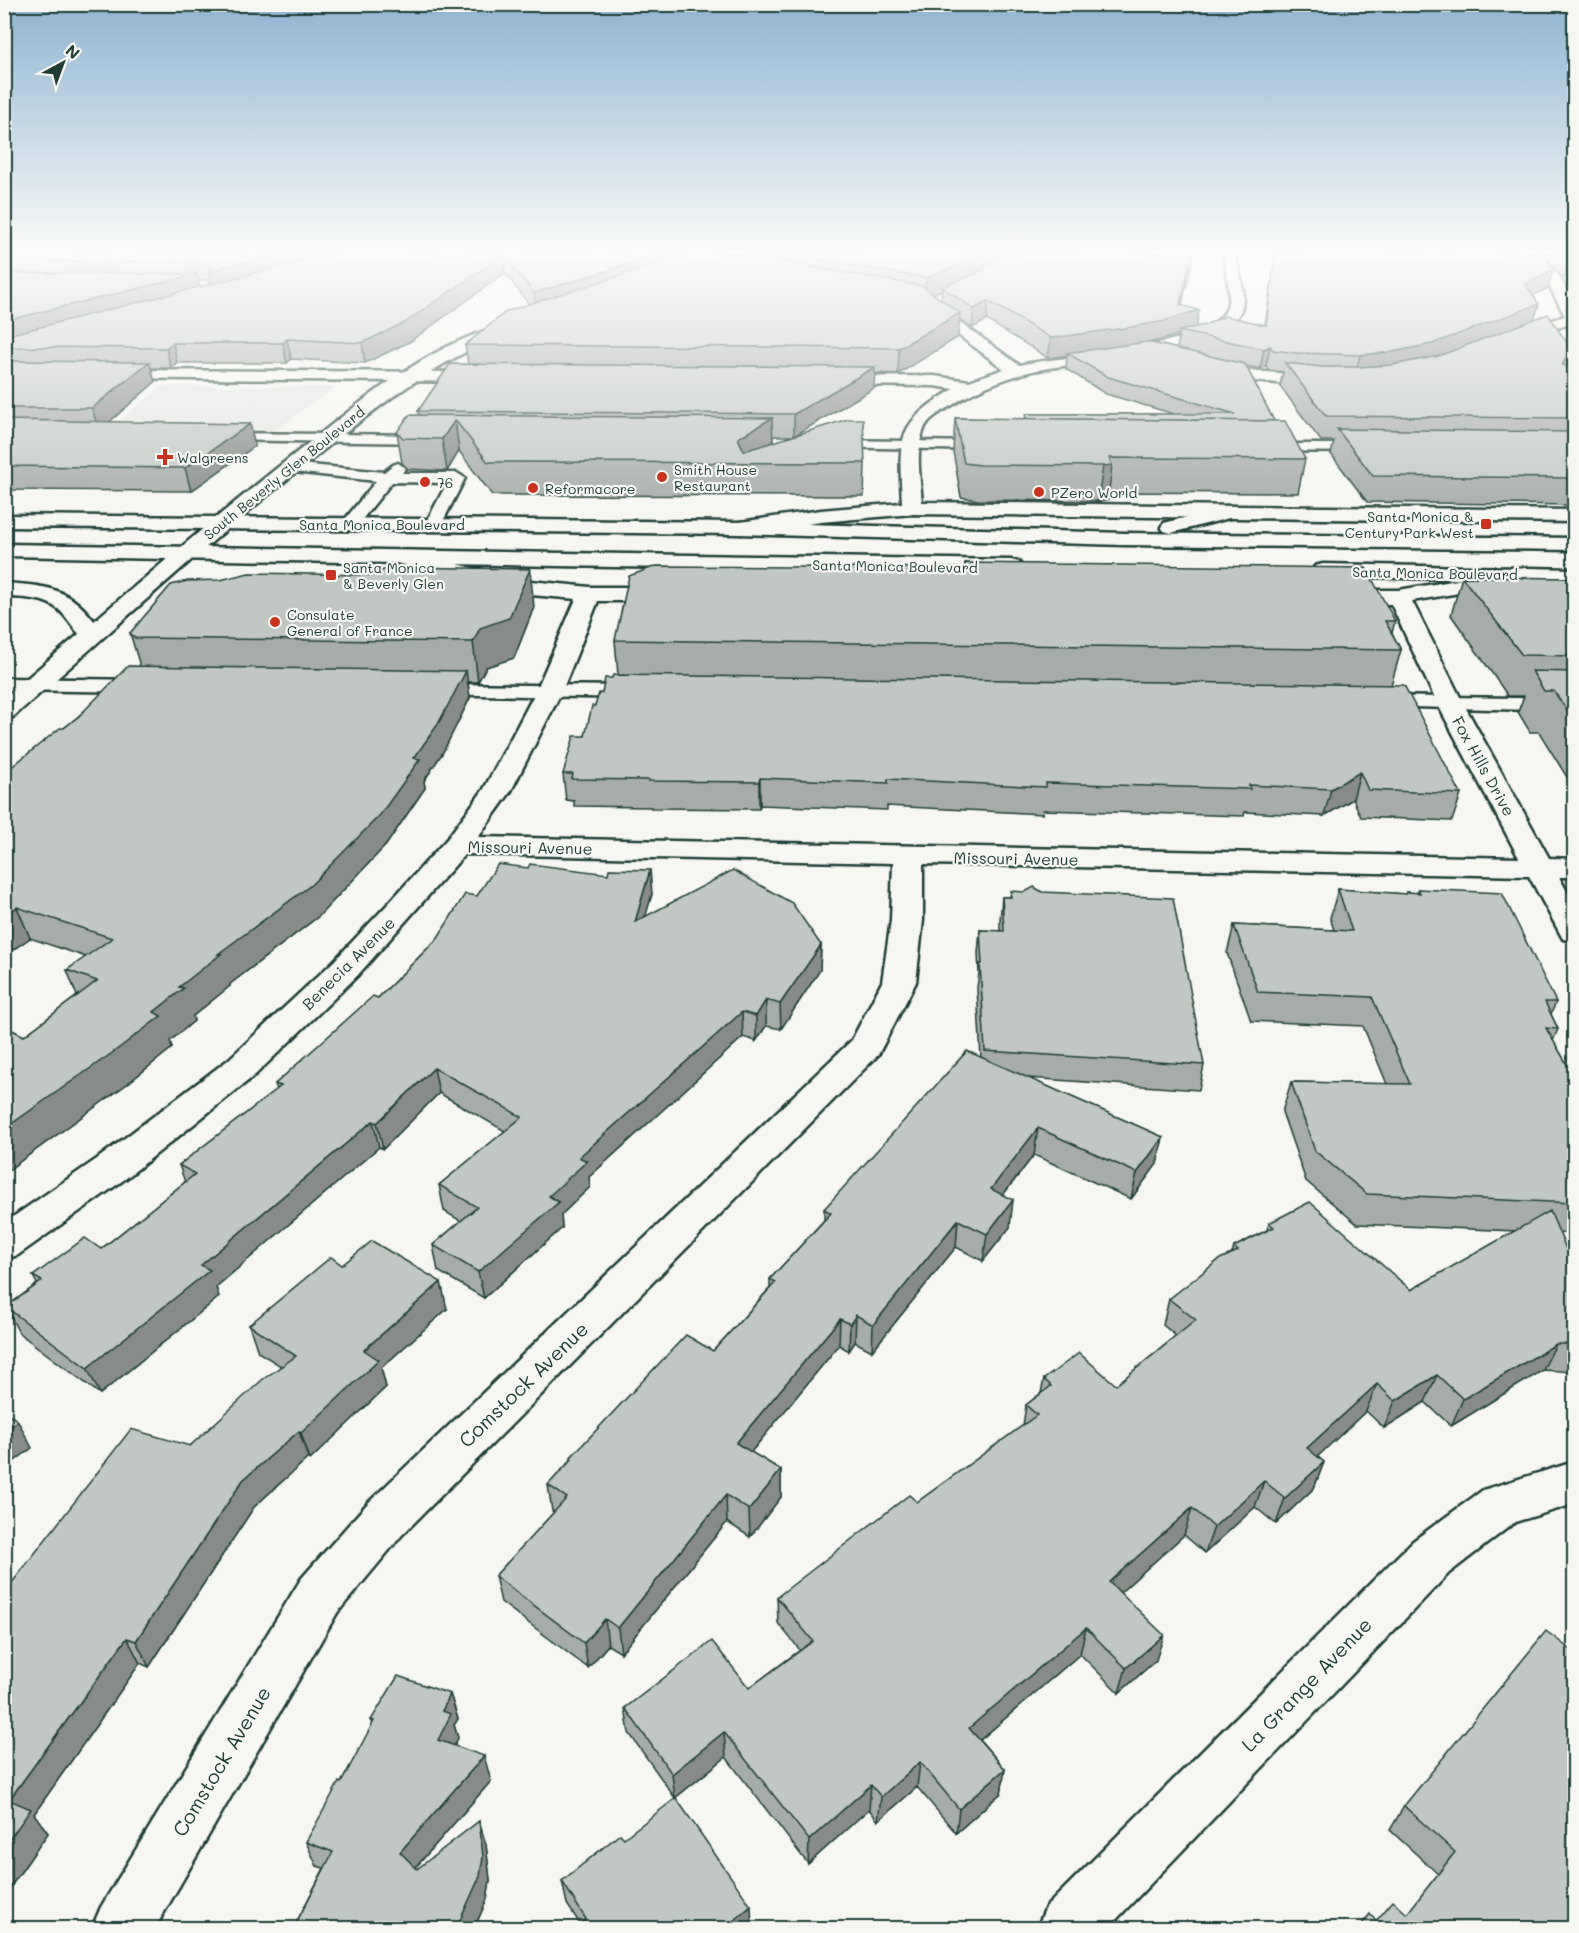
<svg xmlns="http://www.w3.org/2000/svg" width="1579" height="1933" viewBox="0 0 1579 1933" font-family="Mali,sans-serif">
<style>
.built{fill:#e6e8e4}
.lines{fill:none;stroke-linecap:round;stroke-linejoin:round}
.lane-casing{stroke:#1f3d34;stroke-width:5}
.street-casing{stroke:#1f3d34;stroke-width:5}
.secondary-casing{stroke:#1f3d34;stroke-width:5}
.primary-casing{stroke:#1f3d34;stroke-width:5}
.lane{fill:#f6f6f2;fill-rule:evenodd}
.street{fill:#f6f6f2;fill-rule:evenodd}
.secondary{fill:#f6f6f2;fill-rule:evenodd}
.primary{fill:#f6f6f2;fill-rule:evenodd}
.wall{fill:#a6aca8;stroke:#1f3d34;stroke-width:1.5;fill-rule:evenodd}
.shaded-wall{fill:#878c88;stroke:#1f3d34;stroke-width:1.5}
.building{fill:#c1c8c3;stroke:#1f3d34;stroke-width:1.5}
.poi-dot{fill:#c8321e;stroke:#f6f6f2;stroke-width:2}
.labels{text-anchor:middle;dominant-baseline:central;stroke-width:4.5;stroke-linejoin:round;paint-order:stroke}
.far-poi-label{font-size:14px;fill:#1f3d34;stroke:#f6f6f2;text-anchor:start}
.far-street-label{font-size:14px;fill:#1f3d34;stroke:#f6f6f2}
.street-label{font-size:16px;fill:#1f3d34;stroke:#f6f6f2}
.near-street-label{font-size:20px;fill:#1f3d34;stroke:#f6f6f2}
</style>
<rect width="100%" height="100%" fill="#f6f6f2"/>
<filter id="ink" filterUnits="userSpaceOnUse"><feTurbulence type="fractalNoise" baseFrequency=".0167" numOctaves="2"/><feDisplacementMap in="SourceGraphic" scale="12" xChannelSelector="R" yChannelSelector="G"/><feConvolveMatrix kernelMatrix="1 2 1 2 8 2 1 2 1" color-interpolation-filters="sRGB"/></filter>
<g filter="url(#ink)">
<polygon class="built" points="162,386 335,387 192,491 5,490 104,433"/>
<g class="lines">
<g class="lane-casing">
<g id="lane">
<polygon points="217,433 433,435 440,439 433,443 212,440 210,437 212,434"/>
<polygon points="829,440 988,442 995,446 988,450 824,447 822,444 824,441"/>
<polygon points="1264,444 1369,444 1376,448 1369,452 1259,451 1257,448"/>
<polygon points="289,463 384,472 393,465 398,463 406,468 402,473 457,473 465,478 439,529 433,530 425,525 447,483 392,482 356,527 350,528 342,523 376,481 284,471 281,468 284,465"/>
<polygon points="4,678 145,680 152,682 155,686 152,690 145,692 4,690"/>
<polygon points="433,684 637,686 644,688 647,692 644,696 637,698 426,694 423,690 426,686"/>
<polygon points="1378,696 1574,699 1574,711 1371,706 1368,702 1371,698"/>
</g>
</g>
<g class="street-casing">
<g id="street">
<path d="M1223,253h12c3,17 13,43 5,59 -24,51 -164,46 -215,61 -26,8 -51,17 -74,33 -10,6 -23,12 -27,23 -9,22 -4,50 -2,73l652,8v12l-662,-8 -91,8 -81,12 -7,-2 -3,-4 3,-4 7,-2 81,-12 81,-7c-3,-65 -7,-79 52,-114l-20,-3 -103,-1 -6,-2 -2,-3 2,-3 109,-1 35,5 35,-12 -82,-61 -7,-2 -2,-3 2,-3 16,1 88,64c43,-9 185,-17 206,-53 9,-15 0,-42 -2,-59z"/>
<path d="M1528,253h13c18,18 33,46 33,71h-4l-58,18 -5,-2 -3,-3 3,-3 58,-18 -26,-50z"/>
<polygon points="1206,361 1241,370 1327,377 1335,382 1327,387 1241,380 1200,369 1198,366 1200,363"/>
<polygon points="108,370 485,372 493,377 485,382 102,378 100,375 102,372"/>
<polygon points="404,552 531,581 590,587 669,587 677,589 680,594 677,599 669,601 598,601 562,691 511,791 478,837 1519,858 1437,703 1391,604 1338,604 1330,602 1327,597 1330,592 1338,590 1399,590 1504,572 1512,574 1515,579 1512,584 1412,601 1463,703 1549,858 1574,859 1574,877 1559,877 1574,904 1574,941 1563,939 1529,876 923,864 923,920 916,982 878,1055 401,1536 337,1613 155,1928 92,1928 101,1907 301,1579 367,1504 852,1040 882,982 891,920 893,863 465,854 357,976 254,1076 125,1179 18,1255 4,1259 4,1223 97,1159 228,1060 333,962 388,904 447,839 484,789 536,691 576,599 531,595 396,563 393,558 396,553"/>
<path d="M4,583c52,3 69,7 100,51l-4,5c-22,6 -27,-18 -42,-30 -15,-12 -35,-11 -54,-12z"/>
<polygon points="1574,1462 1574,1504 1515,1522 1449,1573 1108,1928 1037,1928 1046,1907 1413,1541 1483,1490"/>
</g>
</g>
<g class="secondary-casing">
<path id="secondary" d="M508,324l5,1 2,3 -2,3c-85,33 -138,78 -208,134 -101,80 -195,168 -292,252l-9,3v-22c97,-82 192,-166 292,-245 64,-50 131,-109 212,-129z"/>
</g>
<g class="primary-casing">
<g id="primary">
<polygon points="1230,506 1237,508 1240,512 1237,516 1171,533 1164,531 1161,527 1164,523"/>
<polygon points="4,515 740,522 1125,533 1574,538 1574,550 1125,545 740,534 4,527"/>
<polygon points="4,544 1011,560 1019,562 1022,567 1019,572 1011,574 4,556"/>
<polygon points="1323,564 1574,569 1574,582 1315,576 1312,571 1315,566"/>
</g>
</g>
<use href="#lane" class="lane"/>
<use href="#street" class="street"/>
<use href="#secondary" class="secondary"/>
<use href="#primary" class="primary"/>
</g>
<g class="wall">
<path d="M4,253h997l-28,21 7,-2 25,-19h189l-12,52 15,22 68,-2 11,-72h299v18l-12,7 -17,-21 2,31 -15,7 6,9 -5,15 35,48 6,1v137l-208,-3 -36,-48 3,-13h-13l-41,-55 3,-14 -14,-2 -3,-4 -6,3 -14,-3 28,55 31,38 -7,34 -189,-1 -1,7 -10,2 -120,-1 -17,-3 -8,-46 2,-33 70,1 1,-5h148l-68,-20 -40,-25 1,-14 -19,3 -61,-38 -15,8 -13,-9 -1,18 -60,37 -24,-1v15l-79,47 70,28 -1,33 -372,-1 -33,-44 -12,20 -39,-2 -6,-6 -5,-31 22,-17 -1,-4 50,-47 -3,-19 64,-41 -24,-31 -96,69 -44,21 -74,-4 -4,4h-110l-6,5h-20l4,14 -46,40 146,24 -64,45 -187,-1zM198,280h9l5,4 -12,3zM942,290l-1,10 -8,-6zM1179,334l-2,15 -27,-7 11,-2zM773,436h19l-19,6z"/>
<polygon points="965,563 1395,621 1392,633 1401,650 1391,685 1461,794 1452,821 1361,817 1353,799 1324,816 1245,812 1244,816 1043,810 1043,814 887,806 887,810 760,805 759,809 651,808 651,807 574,806 574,801 566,800 563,774 585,736 595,706 602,693 612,678 618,675 615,640 965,568"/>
<polygon points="1462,577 1575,578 1575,790 1539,732 1530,732 1518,712 1524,696 1508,696 1451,615"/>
<polygon points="534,607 514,658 486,667 478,682 468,682 470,698 443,752 424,781 425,788 386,845 319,916 230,984 230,986 193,1016 194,1021 170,1041 172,1048 127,1084 4,1173 4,1026 24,1036 77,996 67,970 86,957 30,938 4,956 64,728 140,666 130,633"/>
<polygon points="1338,889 1405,894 1406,892 1417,893 1418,889 1556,1002 1551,1014 1558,1029 1553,1041 1575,1078 1575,1234 1559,1233 1575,1270 1575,1372 1543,1370 1451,1426 1425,1402 1384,1428 1366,1411 1317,1456 1324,1462 1314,1488 1276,1524 1255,1507 1205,1553 1184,1535 1120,1592 1156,1660 1119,1693 1080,1654 980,1740 1005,1769 1001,1793 956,1833 917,1787 878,1821 869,1809 808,1864 726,1757 675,1798 629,1733 625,1708 749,1688 800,1650 778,1623 777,1597 917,1502 1023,1426 1026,1405 1041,1393 1044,1379 1116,1385 1176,1336 1163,1325 1169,1299 1232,1254 1234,1247 1267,1230 1269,1223 1411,1290 1515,1231 1357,1224 1306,1181 1282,1112 1291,1082 1387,1084 1363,1026 1251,1021 1227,953 1234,925 1334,930 1330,918"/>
<polygon points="1011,891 1204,1065 1199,1090 1028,1078 1163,1137 1157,1164 1131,1199 1034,1155 1003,1195 1010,1227 983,1261 956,1247 872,1351 855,1342 849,1351 839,1345 751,1452 781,1470 781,1497 750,1537 727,1522 621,1653 608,1645 588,1668 501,1602 495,1576 554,1512 552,1511 548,1485 571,1460 571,1457 713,1351 770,1288 770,1279 824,1220 824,1209 981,1058 977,988 979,973 978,953 980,930 1000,931 1000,920 1002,897 1010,897"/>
<polygon points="652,894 645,916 821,945 820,970 781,1029 766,1026 756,1041 743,1037 589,1177 590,1187 561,1215 562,1228 484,1298 438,1271 433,1245 461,1221 444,1211 439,1185 505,1131 439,1093 383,1149 379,1147 216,1287 219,1297 100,1394 19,1333 6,1307 37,1284 33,1276 101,1249 185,1182 179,1165 277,1090 275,1084 378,998 437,939 477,896"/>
<polygon points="342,1265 447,1309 381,1368 386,1387 310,1460 308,1458 254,1507 149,1667 140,1663 34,1814 48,1833 4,1896 4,1593 190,1446 281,1366 258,1352 249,1325"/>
<polygon points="450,1694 458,1719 454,1725 458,1738 454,1746 491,1781 415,1868 417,1869 486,1845 490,1880 487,1899 474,1929 293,1929 324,1868 317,1866 306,1842 341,1783 373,1724 371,1720"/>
<polygon points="1404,1806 1575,1929 1376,1921 1407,1914 1438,1874 1390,1830"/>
<polygon points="624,1838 752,1929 580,1924 567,1904 562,1881"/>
</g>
<g class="shaded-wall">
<polygon points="282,253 353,253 213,289 209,271"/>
<polygon points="664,253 718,253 536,312 534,293"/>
<polygon points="979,253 1001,253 966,280 942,287 941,290 925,297 926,278"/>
<polygon points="1192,253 1194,253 1179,316 1199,310 1196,329 1179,331 1179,334 1161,340 1130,346 1067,353 1067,355 1048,358 1051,338 1180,305"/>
<polygon points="503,255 505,273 409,342 365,363 362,343"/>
<polygon points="1575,257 1575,271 1563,278 1568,261"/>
<polygon points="1553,270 1548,288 1520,302 1525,284"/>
<polygon points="197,274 201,292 4,343 4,321"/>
<polygon points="988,301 987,320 972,328 974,309"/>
<polygon points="1539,304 1533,323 1427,365 1355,375 1360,355"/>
<polygon points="960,313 958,337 898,374 899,348"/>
<polygon points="287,339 291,359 287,363 283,343"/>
<polygon points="173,343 177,363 171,368 166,348"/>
<polygon points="1270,346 1266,366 1260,369 1264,349"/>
<polygon points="1573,352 1567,374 1562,365 1568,354"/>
<polygon points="149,362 155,382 99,431 92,408"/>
<polygon points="875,367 874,388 794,436 794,414"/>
<polygon points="772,418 773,449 750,463 738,438"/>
<polygon points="455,420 459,451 447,471 442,439"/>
<polygon points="250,424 255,446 191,491 185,468"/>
<polygon points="1112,465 1108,499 1098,501 1103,466"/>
<polygon points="530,569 534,607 514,658 486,667 478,682 473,642 480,628"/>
<polygon points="466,671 470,698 443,752 424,781 425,788 386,845 319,916 230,984 230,986 193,1016 194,1021 170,1041 172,1048 127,1084 4,1173 4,1129 154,1012 179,987 218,954 414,758"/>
<polygon points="1360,772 1353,799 1324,816 1331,789"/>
<polygon points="760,778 760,805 759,809 759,782"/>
<polygon points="650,870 652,894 637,946 635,922"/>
<polygon points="17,907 30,938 4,956 4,915"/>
<polygon points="821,945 820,970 781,1029 780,1004"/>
<polygon points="766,1000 766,1026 756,1041 756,1016"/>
<polygon points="742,1012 743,1037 589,1177 590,1187 561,1215 562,1228 484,1298 478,1272 579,1157"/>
<polygon points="434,1068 439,1093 383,1149 377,1123"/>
<polygon points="373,1121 379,1147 216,1287 219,1297 100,1394 87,1368 201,1265"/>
<polygon points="1038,1128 1034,1155 987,1215 991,1189"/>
<polygon points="1163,1137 1157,1164 1131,1199 1137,1173"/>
<polygon points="1013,1200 1010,1227 983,1261 987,1234"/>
<polygon points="958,1220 956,1247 872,1351 873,1325"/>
<polygon points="441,1282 447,1309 381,1368 386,1387 310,1460 301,1433 364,1350"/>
<polygon points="856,1315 855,1342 849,1351 850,1324"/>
<polygon points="840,1319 839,1345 737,1469 736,1443"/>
<polygon points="1556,1344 1543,1370 1451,1426 1463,1399"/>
<polygon points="1437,1375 1425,1402 1384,1428 1395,1401"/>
<polygon points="1377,1384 1366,1411 1298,1475 1307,1448"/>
<polygon points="18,1421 32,1448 4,1469 4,1432"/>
<polygon points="299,1431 308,1458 254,1507 149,1667 136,1641 243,1480"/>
<polygon points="1324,1462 1314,1488 1276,1524 1285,1498"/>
<polygon points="781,1470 781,1497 750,1537 749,1510"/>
<polygon points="1264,1481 1255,1507 1205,1553 1214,1527"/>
<polygon points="726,1495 727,1522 621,1653 618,1628"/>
<polygon points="1192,1508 1184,1535 1103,1608 1109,1582"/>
<polygon points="605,1619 608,1645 588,1668 584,1643"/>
<polygon points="1086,1628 1080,1654 965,1753 969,1728"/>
<polygon points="1164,1635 1156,1660 1119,1693 1126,1668"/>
<polygon points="127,1638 140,1663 34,1814 48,1833 4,1896 4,1847 9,1800"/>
<polygon points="450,1694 458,1719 454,1725 458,1738 445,1764 438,1740 442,1711"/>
<polygon points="724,1732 726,1757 675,1798 672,1774"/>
<polygon points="484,1756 491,1781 409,1875 400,1852"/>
<polygon points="920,1762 917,1787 878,1821 881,1797"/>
<polygon points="1005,1769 1001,1793 956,1833 959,1809"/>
<polygon points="871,1785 869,1809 808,1864 809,1840"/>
<polygon points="479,1821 486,1845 490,1880 487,1899 474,1929 456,1929"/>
<polygon points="751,1906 752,1929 730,1929 730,1924"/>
</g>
<g class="building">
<polygon points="4,253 282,253 209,271 212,267 203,262 4,261"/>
<polygon points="334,253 664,253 534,293 503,255 406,322 362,343 287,339 283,343 173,343 166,348 4,347 4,336"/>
<polygon points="693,253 730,253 922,286 960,313 899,348 465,345 507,311"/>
<polygon points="778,253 979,253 967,262 926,278"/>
<polygon points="1005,253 1192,253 1180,305 1199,310 1164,321 1132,327 1051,338 988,301 974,309 942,287 980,272"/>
<polygon points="1276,253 1544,253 1553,270 1525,284 1539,304 1432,344 1392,352 1360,355 1296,353 1273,350 1270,346 1264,349 1179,331 1205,325 1225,316 1266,325"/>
<polygon points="1562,253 1575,253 1575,257 1568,261"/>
<polygon points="4,273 197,274 4,321"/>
<polygon points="1548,314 1573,352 1568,354 1562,365 1575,368 1575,418 1326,416 1285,363 1323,367 1358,367 1392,365 1439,356"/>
<polygon points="1147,342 1245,364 1274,421 1027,419 1026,414 1235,414 1108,377 1067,353"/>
<polygon points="4,361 149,362 92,408 4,408"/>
<polygon points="450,364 875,367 794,414 418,411"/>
<polygon points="409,415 772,418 738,438 744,451 848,419 863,419 865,463 488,462 455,420 442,439 403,438 397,432"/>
<polygon points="955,418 1285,421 1305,459 1109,458 1112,465 1103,466 980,465 964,463"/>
<polygon points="4,420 250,424 185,468 4,466"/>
<polygon points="1337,429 1575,432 1575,478 1373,476"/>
<polygon points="965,563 1366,568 1395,621 1385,621 1401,650 615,640 629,576 656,566 966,568"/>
<polygon points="393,567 530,569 509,618 480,628 473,642 135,638 130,633 171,585 187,581 220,580 249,573 369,575"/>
<polygon points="1462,577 1575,578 1575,656 1522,655"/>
<polygon points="128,666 466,671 438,724 414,758 420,759 380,815 311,885 218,954 221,954 179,987 184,988 154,1012 161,1016 115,1051 4,1129 4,1026 24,1036 97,981 67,970 112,938 17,907 4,915 4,773 60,728 64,728 79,716"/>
<polygon points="1532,671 1575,672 1575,723 1554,691 1544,691"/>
<polygon points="613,675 1404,685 1461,794 1368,790 1360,772 1331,789 1249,785 1250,789 1046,783 1046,787 888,779 888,783 760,778 759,782 649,781 649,780 572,779 573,774 563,774 574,736 585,736 592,706 595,706 599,693 602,693 605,678 612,678"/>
<polygon points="498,864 528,868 530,864 608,874 609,869 650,870 635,922 733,870 792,903 821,945 780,1004 766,1000 756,1016 742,1012 579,1157 587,1161 549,1196 559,1202 478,1272 433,1245 477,1207 439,1185 522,1117 434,1068 377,1123 373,1121 201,1265 210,1270 87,1368 6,1307 42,1281 33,1276 85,1238 101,1249 195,1174 179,1165 281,1086 275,1084 373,996 378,998 437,939 465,894 477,896"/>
<polygon points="1034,887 1042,892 1173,898 1204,1065 985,1051 980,964 982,964 980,930 1004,931 1002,897 1011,897 1011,891 1025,892"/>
<polygon points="1338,889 1406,894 1406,892 1420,893 1418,889 1502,893 1556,1002 1545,1002 1558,1029 1546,1028 1575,1078 1575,1092 1571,1092 1575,1098 1575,1203 1367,1194 1315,1151 1291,1082 1410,1084 1372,997 1258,992 1234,925 1352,931"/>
<polygon points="967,1051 1163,1137 1137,1173 1038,1128 991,1189 1013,1200 987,1234 958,1220 873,1325 856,1315 850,1324 840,1319 736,1443 781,1470 749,1510 726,1495 618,1628 605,1619 584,1643 495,1576 567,1498 548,1485 572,1459 571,1457 686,1335 713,1351 776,1282 770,1279 831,1213 824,1209"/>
<polygon points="1310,1202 1411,1290 1550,1211 1575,1270 1575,1344 1556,1344 1463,1399 1437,1375 1395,1401 1377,1384 1307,1448 1324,1462 1285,1498 1264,1481 1214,1527 1192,1508 1109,1582 1164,1635 1126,1668 1086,1628 969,1728 1005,1769 959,1809 920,1762 881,1797 871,1785 809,1840 724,1732 672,1774 625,1708 712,1641 749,1688 813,1641 777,1597 909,1495 917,1502 1037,1415 1026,1405 1051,1386 1044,1379 1079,1353 1116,1385 1196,1320 1169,1299 1220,1259 1238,1251 1234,1247 1274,1227 1269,1223"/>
<polygon points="372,1241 441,1282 364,1350 379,1360 301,1433 299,1431 243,1480 136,1641 127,1638 9,1800 31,1809 4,1847 4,1593 131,1429 190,1446 262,1380 296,1356 249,1325 331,1257 342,1265"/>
<polygon points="4,1410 18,1421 4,1432"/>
<polygon points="1546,1631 1575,1653 1575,1929 1358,1929 1370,1914 1376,1921 1393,1901 1407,1914 1455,1852 1404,1806"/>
<polygon points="398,1676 450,1694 442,1711 451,1714 438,1740 484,1756 400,1852 417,1869 479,1821 483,1857 480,1876 456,1929 293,1929 333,1852 306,1842 339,1782 341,1783 374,1721 371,1720"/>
<polygon points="676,1798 751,1906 730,1924 733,1929 575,1929 586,1919 562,1881 620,1834 624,1838"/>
</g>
</g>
<linearGradient id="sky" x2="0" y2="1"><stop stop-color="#8fb4d1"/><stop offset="0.48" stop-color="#fbfbf9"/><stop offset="1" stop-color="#fbfbf9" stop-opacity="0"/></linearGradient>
<rect width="1579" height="524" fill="url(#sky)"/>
<g class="poi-dot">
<path d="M162 448h6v6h6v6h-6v6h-6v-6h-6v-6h6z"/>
<circle cx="662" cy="477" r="6"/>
<circle cx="425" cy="482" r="6"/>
<circle cx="533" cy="488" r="6"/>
<circle cx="1039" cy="492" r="6"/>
<rect x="1480" y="518" width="12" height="12" rx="3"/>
<rect x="325" y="569" width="12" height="12" rx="3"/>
<circle cx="275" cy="622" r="6"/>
</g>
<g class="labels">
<g class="far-poi-label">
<text x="177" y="457">Walgreens</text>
<text x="674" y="469">Smith House<tspan x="674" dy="16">Restaurant</tspan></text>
<text x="437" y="482">76</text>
<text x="545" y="488">Reformacore</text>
<text x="1051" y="492">PZero World</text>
<text x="1474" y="516" text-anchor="end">Santa Monica &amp;<tspan x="1474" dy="16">Century Park West</tspan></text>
<text x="343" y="567">Santa Monica<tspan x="343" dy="16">&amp; Beverly Glen</tspan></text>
<text x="287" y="614">Consulate<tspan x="287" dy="16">General of France</tspan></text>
</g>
<g class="far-street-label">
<text transform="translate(284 473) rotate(-39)">South Beverly Glen Boulevard</text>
<text x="382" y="524">Santa Monica Boulevard</text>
<text transform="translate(895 566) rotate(1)">Santa Monica Boulevard</text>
<text transform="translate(1435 573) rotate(1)">Santa Monica Boulevard</text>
</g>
<g class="street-label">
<text transform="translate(1484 766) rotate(61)">Fox Hills Drive</text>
<text transform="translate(530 847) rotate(1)">Missouri Avenue</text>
<text transform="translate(1016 858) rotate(1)">Missouri Avenue</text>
<text transform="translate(348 963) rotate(-45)">Benecia Avenue</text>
</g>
<g class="near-street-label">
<text transform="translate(523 1384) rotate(-44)">Comstock Avenue</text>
<text transform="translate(1306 1684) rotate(-46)">La Grange Avenue</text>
<text transform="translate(221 1761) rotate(-59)">Comstock Avenue</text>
</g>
</g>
<rect width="1579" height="1933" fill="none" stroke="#f6f6f2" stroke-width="24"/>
<rect x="12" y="12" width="1555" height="1909" fill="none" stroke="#1f3d34" stroke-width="2" filter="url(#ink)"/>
<g transform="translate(63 63) rotate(41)" stroke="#f6f6f2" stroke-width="4.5" paint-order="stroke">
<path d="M0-4.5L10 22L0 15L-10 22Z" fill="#1f3d34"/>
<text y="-9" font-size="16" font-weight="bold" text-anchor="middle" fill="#1f3d34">N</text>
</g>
</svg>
